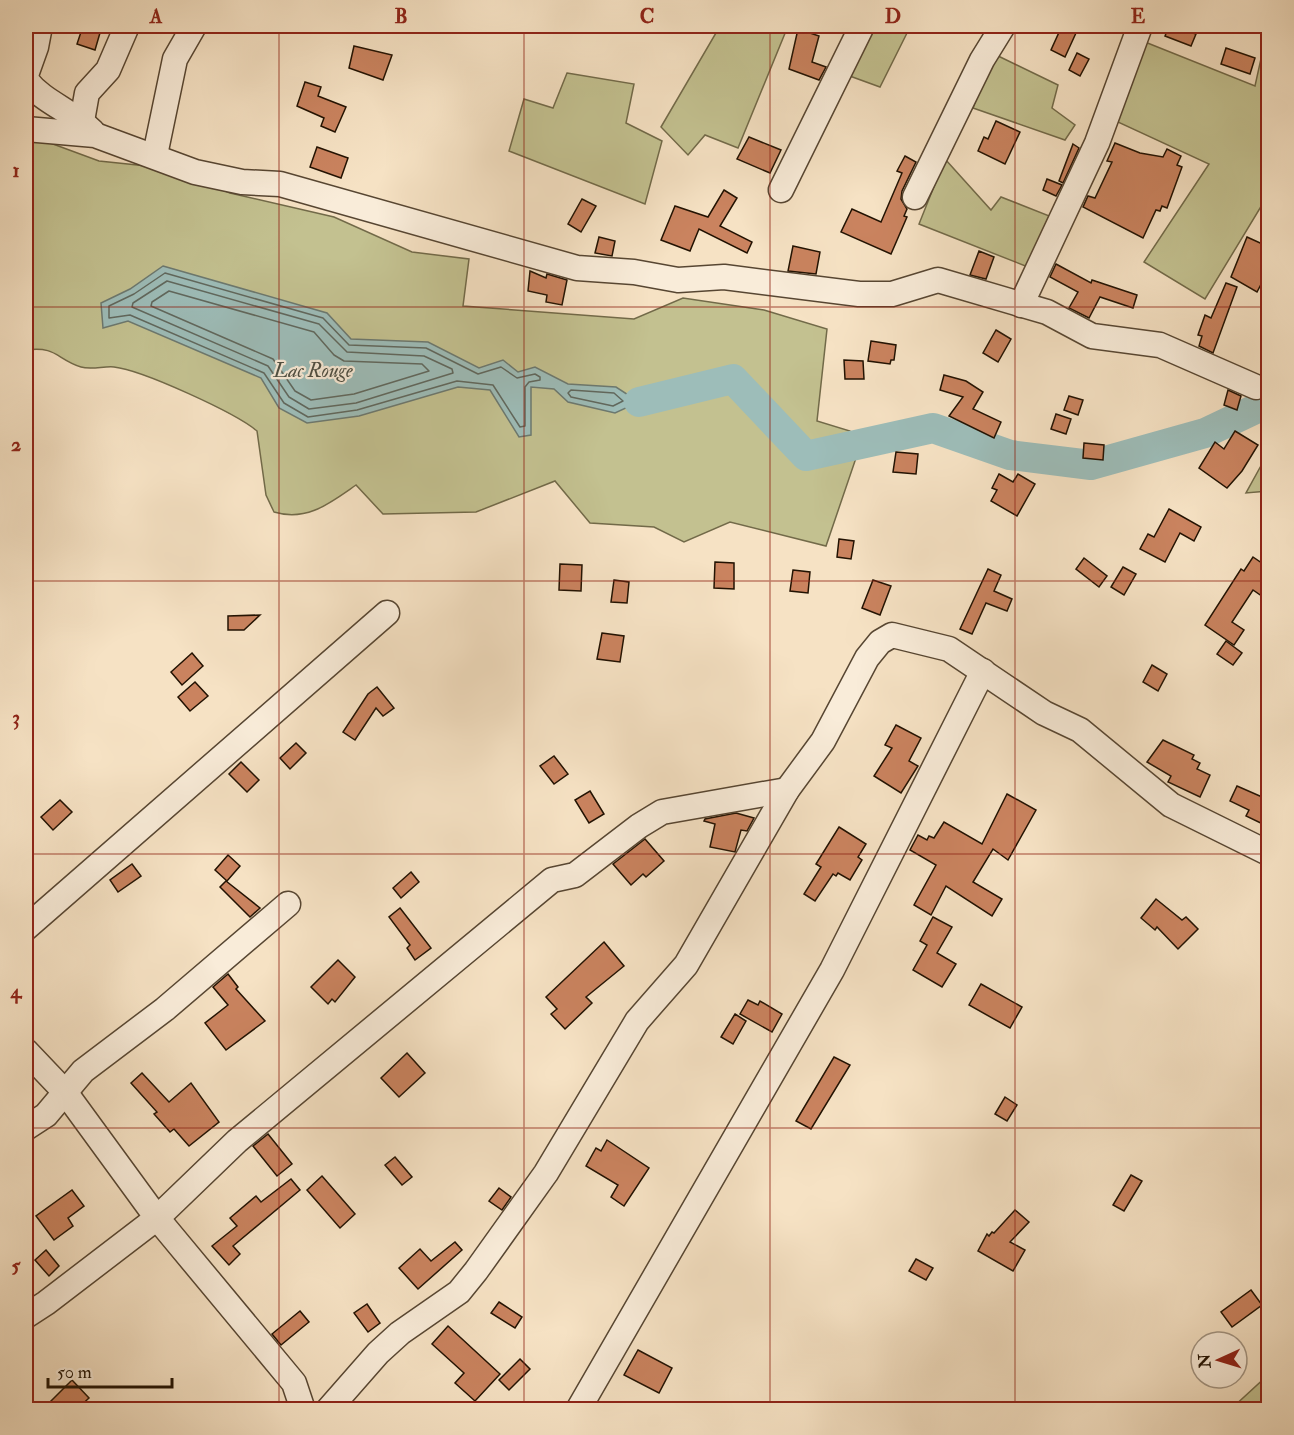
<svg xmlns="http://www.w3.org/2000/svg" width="1294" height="1435" viewBox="0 0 1294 1435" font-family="'IM FELL Double Pica',serif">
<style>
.green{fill:#c3c190;stroke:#726a49;stroke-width:1.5}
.water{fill:#9dbdb9;stroke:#6c7970;stroke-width:1.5}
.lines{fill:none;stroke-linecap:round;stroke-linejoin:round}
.shore{stroke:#60685e;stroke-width:1.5}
.river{stroke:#9dbdb9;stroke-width:30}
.building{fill:#ca835f;stroke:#221202;stroke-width:1.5}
.minor-casing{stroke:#574632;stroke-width:27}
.minor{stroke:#f9ecd9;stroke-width:24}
.grid{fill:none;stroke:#8f2418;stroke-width:1.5;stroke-opacity:0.55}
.labels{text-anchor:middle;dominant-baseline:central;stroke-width:4.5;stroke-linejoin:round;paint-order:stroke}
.water-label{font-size:20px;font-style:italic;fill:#4d4e42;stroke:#f9ecd9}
.neatline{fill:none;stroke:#8f2418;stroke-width:2}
.grid-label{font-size:20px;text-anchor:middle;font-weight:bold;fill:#8f2418}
</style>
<rect width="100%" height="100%" fill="#f6e2c4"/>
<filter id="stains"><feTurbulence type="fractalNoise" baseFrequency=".00333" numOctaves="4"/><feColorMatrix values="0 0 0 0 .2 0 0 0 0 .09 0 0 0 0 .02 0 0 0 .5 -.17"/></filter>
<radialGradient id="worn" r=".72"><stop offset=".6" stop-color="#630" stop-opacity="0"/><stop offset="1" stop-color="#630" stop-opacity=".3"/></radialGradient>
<g class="green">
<polygon points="720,26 788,26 738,148 705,135 688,155 661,127"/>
<polygon points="869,26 910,27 880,87 847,75"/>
<polygon points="1268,27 1268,195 1205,299 1144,262 1209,164 1107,117 1145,42 1255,86"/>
<polygon points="992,53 1058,85 1052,108 1075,125 1065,140 973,108"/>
<polygon points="567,73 634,84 626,123 662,141 645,204 509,151 524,99 553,108"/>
<path d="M34,137l65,24 48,5 36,8 47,19 104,24 78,35 57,7 -6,47 171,13 49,-21 81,12 63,19 -10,92 33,10 6,27 -30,88 -96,-24 -46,20 -30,-15 -64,-4 -35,-42 -79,31 -93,2 -27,-29c-26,18 -49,37 -82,27l-8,-17 -9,-64c-21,-18 -115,-61 -143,-64 -10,-1 -23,3 -33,0 -25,-8 -24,-21 -55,-17v-208z"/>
<polygon points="945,159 991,210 1001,197 1057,219 1028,267 919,224"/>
<polygon points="1268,453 1268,491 1246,493"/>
<polygon points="1268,1375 1268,1409 1231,1409"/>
</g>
<polygon class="water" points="163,266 327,313 351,339 428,342 479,368 503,360 518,372 535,367 568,384 616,387 639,402 615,413 568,402 554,389 531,387 531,435 519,437 490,390 458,387 359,416 307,423 279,408 261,378 128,321 103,328 101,303 130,289"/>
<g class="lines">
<g class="shore">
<polygon points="165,273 323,318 349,345 426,348 478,374 501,367 517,378 535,374 540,377 540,380 529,382 525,387 525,426 520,427 493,385 457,381 357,410 308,417 284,403 264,373 130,315 109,318 109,306 134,294"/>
<polygon points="167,281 319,324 347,352 424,356 452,369 453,373 356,403 309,409 289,397 268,366 132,307 133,303"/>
<polygon points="169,291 314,332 334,355 344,361 422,364 429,371 354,394 311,400 295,391 273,359 151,306 152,302"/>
<polygon points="571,390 614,393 623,401 613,406 571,397 568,393"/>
</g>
<polyline class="river" points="639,402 733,379 806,456 933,428 1010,455 1091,465 1205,433 1268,403"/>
</g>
<g class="building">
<polygon points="83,26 102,26 95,50 77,44"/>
<polygon points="1169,26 1196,34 1191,46 1165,36"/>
<polygon points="1061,28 1076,33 1065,57 1051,50"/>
<polygon points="798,29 819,36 812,62 826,67 819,80 789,69"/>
<polygon points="354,46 392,55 383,80 349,68"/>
<polygon points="1226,48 1255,58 1250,74 1221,64"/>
<polygon points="1077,53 1089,59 1080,76 1069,70"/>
<polygon points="305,82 321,87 318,96 346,107 335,132 321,126 324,118 297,106"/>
<polygon points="996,121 1020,132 1005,164 978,151 984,137 988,139"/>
<polygon points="749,137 781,150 770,173 737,159"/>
<polygon points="1115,143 1140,153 1163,157 1167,149 1181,156 1177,165 1182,167 1167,208 1162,206 1160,211 1156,210 1143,238 1083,207 1088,196 1095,198 1112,162 1107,161"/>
<polygon points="1073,144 1079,148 1063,183 1059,181"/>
<polygon points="317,147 348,158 341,178 310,167"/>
<polygon points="905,156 916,162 902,191 901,199 907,209 904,216 907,217 891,254 841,232 852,209 881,222 902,173 897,171"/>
<polygon points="1047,179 1062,185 1056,196 1043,190"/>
<polygon points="724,190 737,198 720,226 752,242 747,253 699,229 690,251 661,240 675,206 708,217"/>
<polygon points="582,199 596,206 581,232 568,224"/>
<polygon points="599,237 615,241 612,256 595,253"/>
<polygon points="1247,237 1269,247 1269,269 1257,292 1231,277"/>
<polygon points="793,246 820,252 816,274 788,271"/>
<polygon points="979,251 994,257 986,279 970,275"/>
<polygon points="1056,264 1091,283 1092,280 1137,295 1133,308 1100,297 1089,318 1069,308 1078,292 1050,277"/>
<polygon points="530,271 546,278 547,274 567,280 562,305 546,302 547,295 528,291"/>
<polygon points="1226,283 1237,287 1213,353 1199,346 1202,336 1198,335 1205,315 1211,318"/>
<polygon points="996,330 1011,339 998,362 983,353"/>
<polygon points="871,341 896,345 894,360 891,360 890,364 868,361"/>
<polygon points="844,360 863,361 864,379 845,379"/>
<polygon points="944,375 966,381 983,392 973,409 1001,422 994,438 949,416 963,397 940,390"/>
<polygon points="1228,390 1241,396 1237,410 1224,405"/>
<polygon points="1069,396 1083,400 1078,415 1064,410"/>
<polygon points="1056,414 1071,419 1066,434 1051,429"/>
<polygon points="1235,431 1258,445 1242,471 1227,488 1199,468 1215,442 1224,449"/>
<polygon points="1084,443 1104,445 1103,460 1083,458"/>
<polygon points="896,452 918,454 916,474 893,472"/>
<polygon points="999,474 1013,482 1018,474 1035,484 1017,516 991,501 997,490 992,488"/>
<polygon points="1169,509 1201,527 1194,541 1180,533 1165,562 1140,549 1148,534 1154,537"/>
<polygon points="839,539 854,541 851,559 837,557"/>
<polygon points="1253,557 1269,568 1269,601 1253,590 1232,622 1244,630 1234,645 1205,625 1241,569 1244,571"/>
<polygon points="1084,558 1107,576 1099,587 1076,569"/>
<polygon points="715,562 734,563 734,589 714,588"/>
<polygon points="560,564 582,565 581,591 559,590"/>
<polygon points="1123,567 1136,574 1124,595 1111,587"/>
<polygon points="988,569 1001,575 994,591 1012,599 1007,611 986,603 972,634 960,629"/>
<polygon points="793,570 810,572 808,593 790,591"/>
<polygon points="614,580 629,582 627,603 611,602"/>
<polygon points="873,580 891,586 880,615 862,608"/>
<polygon points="260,615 244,630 228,630 228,616"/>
<polygon points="602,633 624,636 620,662 597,659"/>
<polygon points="1226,641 1242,653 1233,665 1217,654"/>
<polygon points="192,653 203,666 182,685 171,672"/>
<polygon points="1152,665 1167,674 1158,691 1143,682"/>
<polygon points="195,682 208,696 190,711 178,697"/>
<polygon points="377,687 394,708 383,716 376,708 355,740 343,732 368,694"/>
<polygon points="896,725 921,738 909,761 918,766 901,793 874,776 892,748 885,745"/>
<polygon points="1163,740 1194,755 1192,759 1200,763 1197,769 1210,775 1200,797 1168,782 1171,776 1147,762"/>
<polygon points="296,743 306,753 290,769 280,758"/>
<polygon points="554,756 568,774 554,784 540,766"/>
<polygon points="241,762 259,780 247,792 229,774"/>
<polygon points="1237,786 1269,800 1269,827 1246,816 1249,810 1230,801"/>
<polygon points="590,791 604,814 589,823 575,800"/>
<polygon points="1007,794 1036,810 1008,860 993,849 973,882 1002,899 992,916 946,886 931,915 914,905 936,865 910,850 918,835 927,840 929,836 934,838 944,822 982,844"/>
<polygon points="60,800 72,812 53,830 41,817"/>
<polygon points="736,813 754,818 747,831 741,830 735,852 710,847 715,824 704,821 705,819"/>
<polygon points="839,827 866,844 858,857 862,860 850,880 838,873 836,876 833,874 815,901 804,894 821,867 816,864"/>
<polygon points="645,839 664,861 646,877 643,874 631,885 613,864"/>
<polygon points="228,855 240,866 227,881 215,870"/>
<polygon points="132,864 141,876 118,892 110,880"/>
<polygon points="411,872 419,882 401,898 393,888"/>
<polygon points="226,881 260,908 250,917 220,887"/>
<polygon points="1156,899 1182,920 1186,917 1198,929 1178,949 1157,927 1155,930 1141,918"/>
<polygon points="400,908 431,948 415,960 407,948 410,945 389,917"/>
<polygon points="933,917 952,927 937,953 956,964 942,987 913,970 927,945 920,941"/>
<polygon points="604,942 624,966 586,997 592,1003 565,1029 551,1014 557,1009 546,997"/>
<polygon points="338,960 355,977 335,1002 332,999 328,1004 311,987"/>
<polygon points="228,974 238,987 236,989 265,1021 226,1050 205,1023 228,1005 213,987"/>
<polygon points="981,984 1022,1007 1010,1028 969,1005"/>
<polygon points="748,1000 758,1005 760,1001 782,1014 772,1032 740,1014"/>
<polygon points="735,1014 746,1021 733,1044 721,1037"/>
<polygon points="407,1053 425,1073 399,1097 381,1078"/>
<polygon points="834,1057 850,1065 811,1129 796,1121"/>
<polygon points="142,1073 169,1102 191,1083 219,1122 189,1146 174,1129 170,1132 154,1114 157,1112 131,1083"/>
<polygon points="1005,1097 1017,1105 1007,1121 995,1114"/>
<polygon points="268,1134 292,1164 277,1176 253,1146"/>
<polygon points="607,1140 649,1168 624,1206 611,1197 618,1185 586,1166 596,1148 601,1151"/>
<polygon points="395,1157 412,1177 402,1185 385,1165"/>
<polygon points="1131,1175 1142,1181 1124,1211 1113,1205"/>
<polygon points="322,1176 355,1214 340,1228 307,1190"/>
<polygon points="291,1179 300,1190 233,1246 240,1254 229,1265 212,1246 237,1226 230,1218 256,1196 261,1202"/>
<polygon points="499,1188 511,1197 502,1210 489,1201"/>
<polygon points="72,1190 84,1206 68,1218 73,1226 54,1240 36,1216"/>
<polygon points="1015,1210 1029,1222 1010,1242 1025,1250 1013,1271 978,1251 987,1234 989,1236 992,1232 994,1233"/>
<polygon points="455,1242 462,1250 418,1289 399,1268 420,1249 431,1261"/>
<polygon points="46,1250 59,1266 49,1276 35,1260"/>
<polygon points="916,1259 933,1268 926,1280 909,1271"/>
<polygon points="1251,1290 1262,1305 1232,1327 1221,1312"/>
<polygon points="499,1302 522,1317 515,1328 491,1313"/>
<polygon points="367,1304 380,1323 368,1332 354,1313"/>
<polygon points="300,1311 309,1322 281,1345 272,1334"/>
<polygon points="448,1326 500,1374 475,1401 455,1383 464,1373 432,1344"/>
<polygon points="638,1350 672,1368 659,1393 624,1375"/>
<polygon points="520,1359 530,1369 509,1390 499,1380"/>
<polygon points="72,1380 89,1398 76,1410 42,1410"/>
</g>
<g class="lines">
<g class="minor-casing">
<g id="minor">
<polyline points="26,75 36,47 40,26"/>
<path d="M26,80c18,23 45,30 66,51"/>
<polyline points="82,121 87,93 108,70 127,26"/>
<polyline points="26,129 95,135 195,172 242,182 280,184 577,268 634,272 678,280 724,277 859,294 892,294 938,280 1047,312 1092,336 1160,345 1256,387"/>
<polyline points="155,155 175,59 194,26"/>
<polyline points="781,190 862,26"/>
<polyline points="915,197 982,60 1003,26"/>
<polyline points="1021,305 1097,143 1140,26"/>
<polyline points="26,928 387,613"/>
<polyline points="26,1051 65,1092 157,1218 294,1383 303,1410"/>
<polyline points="26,1128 46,1115 83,1071 165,1009 288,904"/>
<polyline points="26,1316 46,1303 157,1218 237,1141 552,880 575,875 639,826 662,812 787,790"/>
<polyline points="328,1410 378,1353 400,1333 459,1292 476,1271 546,1173 637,1021 686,965 787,790 823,741 867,658 880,642 892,635 949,649 1044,713 1080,730 1171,805 1268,853"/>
<polyline points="578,1410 832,970 983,671"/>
</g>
</g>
<use href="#minor" class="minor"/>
</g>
<path class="grid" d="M279,26v1384M524,26v1384M770,26v1384M1015,26v1384M26,307h1242M26,581h1242M26,854h1242M26,1128h1242"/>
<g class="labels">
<g class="water-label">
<text x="313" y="370">Lac Rouge</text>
</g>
</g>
<rect width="1294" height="1435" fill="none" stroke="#f6e2c4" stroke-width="66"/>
<g transform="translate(1219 1360) rotate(266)"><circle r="28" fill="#f9ecd9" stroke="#a39583" stroke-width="1.5"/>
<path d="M0-4.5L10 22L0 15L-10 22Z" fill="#8f2418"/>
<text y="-9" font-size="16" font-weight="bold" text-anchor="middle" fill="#221202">N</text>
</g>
<path d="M48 1378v9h124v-9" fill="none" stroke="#221202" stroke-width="3"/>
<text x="57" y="1378" font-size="18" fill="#221202" stroke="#f9ecd9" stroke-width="4.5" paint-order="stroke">50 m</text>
<rect x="33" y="33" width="1228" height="1369" class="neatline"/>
<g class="grid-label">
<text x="156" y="23">A</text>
<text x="401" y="23">B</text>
<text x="647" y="23">C</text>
<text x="893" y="23">D</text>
<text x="1138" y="23">E</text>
<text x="16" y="177">1</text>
<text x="16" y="451">2</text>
<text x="16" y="724">3</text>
<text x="16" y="998">4</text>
<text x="16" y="1272">5</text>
</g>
<rect width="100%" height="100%" filter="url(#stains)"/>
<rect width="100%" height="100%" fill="url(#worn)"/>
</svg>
